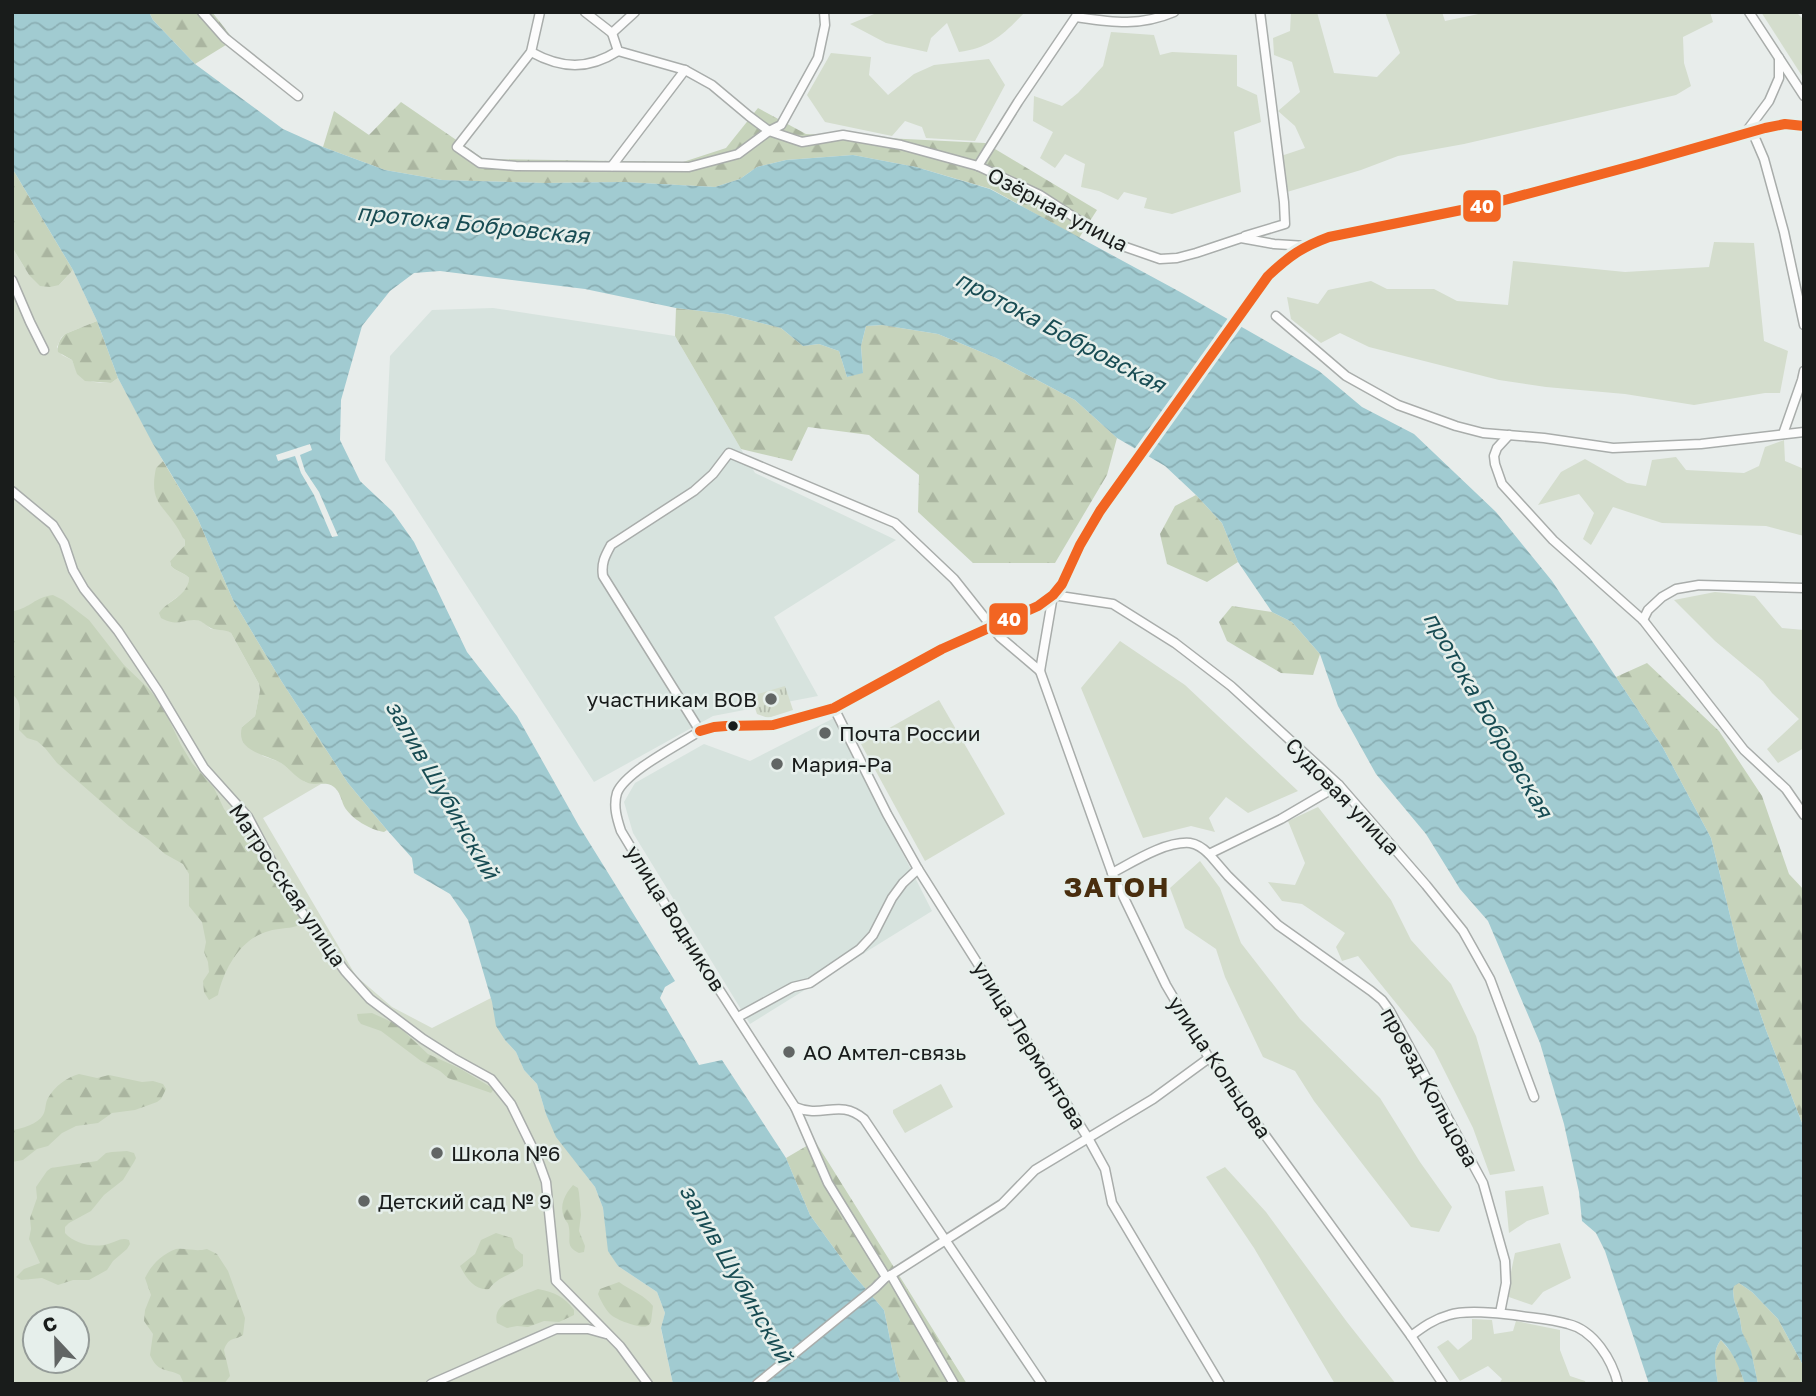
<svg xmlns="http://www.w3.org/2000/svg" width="1816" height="1396" viewBox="0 0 1816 1396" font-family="'Golos Text',sans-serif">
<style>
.built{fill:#d7e3de}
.green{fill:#d4ddcd;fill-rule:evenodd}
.forest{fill:url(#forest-firs)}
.park{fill:url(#park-tufts)}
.water{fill:url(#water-waves)}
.pier{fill:#e8edeb}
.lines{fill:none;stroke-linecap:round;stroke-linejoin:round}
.minor-casing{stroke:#a9adab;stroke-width:11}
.tertiary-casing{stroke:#a9adab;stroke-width:13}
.minor{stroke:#fcfcfc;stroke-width:8}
.tertiary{stroke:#fcfcfc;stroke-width:10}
.bus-1-casing{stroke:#e6efeb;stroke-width:16}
.bus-1{stroke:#f26522;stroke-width:10}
.poi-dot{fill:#616564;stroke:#e6efeb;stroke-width:2.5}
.bus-dot{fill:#191c1b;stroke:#e6efeb;stroke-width:2.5}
.labels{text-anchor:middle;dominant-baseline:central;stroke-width:5;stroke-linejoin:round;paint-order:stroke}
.street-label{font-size:21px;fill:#191c1b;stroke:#e6efeb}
.poi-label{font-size:21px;fill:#191c1b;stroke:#e6efeb;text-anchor:start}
.water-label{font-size:23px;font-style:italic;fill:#184c53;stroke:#e6efeb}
.district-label{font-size:28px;font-weight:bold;letter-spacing:2px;fill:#492e0e;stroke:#e6efeb}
.line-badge{stroke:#e6efeb;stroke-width:2.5}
.badge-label{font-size:19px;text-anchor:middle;font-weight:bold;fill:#fff}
</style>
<defs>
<pattern id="forest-firs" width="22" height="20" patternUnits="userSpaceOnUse" patternTransform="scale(1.75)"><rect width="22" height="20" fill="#c6d3bb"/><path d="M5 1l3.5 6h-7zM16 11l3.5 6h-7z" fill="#aab5a0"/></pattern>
<pattern id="park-tufts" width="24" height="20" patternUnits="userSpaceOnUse" patternTransform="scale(1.75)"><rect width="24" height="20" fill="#d4ddcd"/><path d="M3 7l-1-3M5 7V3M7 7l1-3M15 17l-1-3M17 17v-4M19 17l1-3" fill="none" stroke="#b5bdaf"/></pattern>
<pattern id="water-waves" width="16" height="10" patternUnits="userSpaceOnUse" patternTransform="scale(1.75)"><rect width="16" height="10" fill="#a1cbd1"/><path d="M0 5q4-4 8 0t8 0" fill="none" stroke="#8aaeb3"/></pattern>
</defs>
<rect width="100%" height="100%" fill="#e8edeb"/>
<g class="built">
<polygon points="493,308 675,336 755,473 896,540 774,617 818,696 713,716 594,782 385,460 390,356 432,310"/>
<polygon points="834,718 932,911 750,1024 633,833 624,802 635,783 704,744 750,761"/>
</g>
<g class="green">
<path d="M879,12h146c-21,22 -35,36 -66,40l-12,-29 -16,15 -4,14 -41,-9 -36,-19z"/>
<polygon points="1291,12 1317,12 1334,73 1377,77 1400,53 1385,12 1442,12 1445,21 1488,12 1710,12 1713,22 1683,37 1684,63 1691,86 1676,95 1464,144 1398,156 1361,170 1287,192 1281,156 1305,148 1295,126 1278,111 1300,92 1292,62 1274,55 1273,38 1290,31"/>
<polygon points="1761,12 1796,12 1804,20 1804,79"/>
<polygon points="1111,32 1154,35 1160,55 1172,52 1237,55 1237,86 1257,95 1261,122 1234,132 1241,192 1172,214 1144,208 1147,198 1124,192 1118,200 1099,191 1081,187 1085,164 1065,154 1055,168 1040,158 1053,132 1033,121 1034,96 1062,106 1078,93 1103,66"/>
<polygon points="831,53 871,57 869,75 888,95 914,74 934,65 989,59 1005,85 975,141 926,138 922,127 905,121 892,136 825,122 807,95"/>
<polygon points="1714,242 1754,243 1764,341 1788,351 1780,393 1765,393 1694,405 1625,394 1546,387 1499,380 1369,347 1340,333 1321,343 1291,319 1287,297 1318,304 1328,290 1371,281 1387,289 1434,289 1457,301 1508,305 1513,261 1625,272 1709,267"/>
<path d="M12,247l17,28 30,10 14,-15 24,51 -32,13 -4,4 -4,9 5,8 10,5c8,21 17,23 39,23l7,-5 45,83c-7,7 -7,10 -8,19 -3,31 28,39 30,65l-15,16 1,5c5,6 13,6 18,12 0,15 -14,19 -23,28l26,14h5l6,2 8,7 16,1 4,3 28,51 1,6 -5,26 -13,11 21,29 17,6 25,20 16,2 -58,34 93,158 36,31 40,21 59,-30 14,42 11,12 8,18 13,14 9,30 39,60 10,13 8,21 6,43 9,15 39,26 8,21 -4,16 12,55h-661zM35,1319h42v42h-42z"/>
<polygon points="1784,440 1785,461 1804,469 1804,536 1766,526 1662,523 1613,507 1591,545 1583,539 1594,513 1579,494 1538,505 1561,472 1585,459 1627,483 1646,486 1652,460 1676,457 1686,470 1744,473 1759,466 1765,447"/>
<polygon points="1715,592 1755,596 1782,628 1804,630 1804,748 1778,763 1767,749 1799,719 1772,693 1763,681 1715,641 1674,600"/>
<polygon points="1120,641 1185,685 1298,791 1248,813 1226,797 1209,818 1215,832 1191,826 1143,838 1081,688"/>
<polygon points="939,700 1005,814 925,861 861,744"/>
<polygon points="1318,807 1391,900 1411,940 1451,984 1476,1036 1515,1171 1490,1175 1473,1128 1434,1050 1358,956 1342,961 1336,947 1345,933 1302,904 1282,901 1268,882 1295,885 1305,863 1288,821"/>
<polygon points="1200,861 1220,888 1241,943 1300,1019 1380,1098 1420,1162 1452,1207 1439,1232 1411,1227 1314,1101 1295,1071 1263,1057 1225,977 1216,949 1185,928 1170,888"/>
<polygon points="941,1084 953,1107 905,1133 893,1113 893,1110"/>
<polygon points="1225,1167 1266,1212 1347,1322 1396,1384 1335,1384 1254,1248 1206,1177"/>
<polygon points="1543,1186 1549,1214 1527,1221 1509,1233 1505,1191"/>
<polygon points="1560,1243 1571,1278 1543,1292 1532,1305 1506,1296 1515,1253"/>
<polygon points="1472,1319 1492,1320 1494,1334 1513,1331 1516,1321 1560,1330 1560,1350 1570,1376 1585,1381 1586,1384 1499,1384 1502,1379 1488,1366 1460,1381 1437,1347 1448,1340 1458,1350 1472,1339"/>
</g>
<g class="forest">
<polygon points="149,12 212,12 234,40 195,64 153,20"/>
<polygon points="401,102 484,159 683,162 726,148 758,108 806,134 985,143 1097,210 1079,238 991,189 916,167 853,155 786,160 757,167 740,179 715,187 624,182 545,183 442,180 385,170 323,147 334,111 369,135"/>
<polygon points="12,168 73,270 59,285 50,287 40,286 29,275 12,247"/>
<polygon points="676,308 726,314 781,328 803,346 819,344 839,351 847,377 863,372 861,346 866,326 882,325 938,334 996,358 1075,400 1117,438 1107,475 1055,563 973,563 918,512 919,475 869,435 808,427 792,461 741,449 675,336"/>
<path d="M97,321l21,57 -7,5 -26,-2 -8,-7 -5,-14 -14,-8c-1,-7 2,-13 7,-18z"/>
<path d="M163,461l34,56 36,83 49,82 66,101 39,47 -3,2c-13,-2 -33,-13 -40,-26 -3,-7 -4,-14 -10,-19 -8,-6 -17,-1 -26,-4 -10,-3 -18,-14 -27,-20 -15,-9 -46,-11 -39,-36l13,-11 5,-26 -1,-6 -28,-51c-7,-5 -15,-1 -22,-6 -5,-3 -7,-7 -15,-7 -15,1 -17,6 -33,-2l-2,-5c9,-13 29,-17 30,-35 -5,-6 -13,-6 -18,-12l-1,-5 15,-16c-1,-10 0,-2 -4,-11 -15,-29 -33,-28 -25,-66z"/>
<polygon points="1196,495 1222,523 1238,562 1207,582 1167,564 1160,534 1175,506"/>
<path d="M53,595l10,5 26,20 35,45 24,23 14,17 19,40 11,18 22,25 10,21 6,8 25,21 46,79 -4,9c-10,3 -19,2 -28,5 -28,7 -45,38 -51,64l-9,5 -5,-8 -1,-11 6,-9 -1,-10 -4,-10 2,-10 -4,-20 -13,-16v-32l-6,-10 -18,-10 -16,-14 -20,-14 -72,-63 -12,-15 -8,-7 -10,-3 -8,-8c0,-13 5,-27 -7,-36v-85l2,2c16,-3 21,-14 39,-16z"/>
<polygon points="1232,606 1272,612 1292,622 1320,654 1313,675 1281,673 1227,641 1219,622"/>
<polygon points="1647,663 1719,731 1762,796 1789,874 1804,890 1804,1128 1766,1030 1739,952 1711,838 1662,746 1616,677"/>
<polygon points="372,1013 396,1024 428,1054 459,1068 494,1089 491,1093 448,1078 440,1071 421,1061 381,1031 361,1024 358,1020 357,1014"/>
<path d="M79,1074l18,4 12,-3 33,7 11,-1 10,3 3,5 -5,10 -4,3 -22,8 -23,3 -14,10 -22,3 -14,7 -14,13 -11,3 -14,11 -11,2v-32c9,-1 26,-6 31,-15 3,-5 2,-12 5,-17 6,-11 19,-21 31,-24z"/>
<polygon points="815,1141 967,1384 901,1384 897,1373 884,1310 852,1273 810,1215 786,1158"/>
<path d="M127,1151l7,2 2,5 -2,4 -11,18 -19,15 -13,16 -22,12 -4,4v6c10,11 28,15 43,11 8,-2 13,-7 21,-4l1,4 -3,5 -14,12 -6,9 -18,10h-16l-15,5 -16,-7 -21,2 -5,-3 8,-8 16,-6 -11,-24 2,-10 -1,-11 7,-20 -1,-11 11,-16 4,-3 46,-7 9,-8 6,-1z"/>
<path d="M573,1185l5,3 1,5 2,22 -2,16 6,15 -1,6 -5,1c-14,-7 -8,-12 -10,-25 -1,-7 -2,-4 -5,-11 -5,-12 1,-23 9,-32z"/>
<path d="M496,1233l16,5 3,10 8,7v11c-13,10 -24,10 -34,23 -14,2 -23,-11 -29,-23l15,-12 6,-14z"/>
<path d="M176,1249c12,-1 19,3 31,0l10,5 11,17 17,47 -2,17c-9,6 -14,1 -19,15l6,26 -6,8h-40l-4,-9c-14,-7 -22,-2 -30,-20l3,-21 -9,-13 1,-11 6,-15 -6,-17c6,-13 17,-24 31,-29z"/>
<path d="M619,1282c11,8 27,14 34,24l-2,16c-1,2 -2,3 -4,4 -7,3 -33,-7 -37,-12 -5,-5 -9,-13 -12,-20l2,-5z"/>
<polygon points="1739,1283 1752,1292 1778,1319 1804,1367 1804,1384 1758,1384 1752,1356 1742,1332 1740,1319 1734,1300 1733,1290 1734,1285"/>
<path d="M538,1289c16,3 27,8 36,21v5l-15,7 -15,-1 -16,6 -11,-1 -10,2 -10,-5c-6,-22 26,-27 41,-34z"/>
<path d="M1721,1340l15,18 9,26h-27c-2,-15 -7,-32 3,-44z"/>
</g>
<polygon class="park" points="785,686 793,710 768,718 757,714 751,696"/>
<path class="water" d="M12,12h137l4,8 42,44 88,65 40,18 62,23 57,10 103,3 79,-1 91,5 25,-8 17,-12 29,-7 67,-5 63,12 74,22 192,104 137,78 43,36 52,27 82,78 56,69 110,165 49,92 28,114 27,78 38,98v239l-26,-48 -26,-27 -13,-9 -5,3 -1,4 1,10 6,19 2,13 9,19 7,33h-13c-6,-17 -11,-31 -24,-44 -10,12 -5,29 -3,44h-69l-44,-133 -9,-18 -14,-12 -3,-29 -15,-68 -24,-81 -52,-122 -28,-32 -34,-55 -50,-60 -38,-68 -18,-52 -28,-32 -20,-10 -34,-50 -16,-39 -26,-28 -31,-29 -48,-28 -42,-38 -79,-42 -58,-24 -56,-9 -16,1 -5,20 2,27 -16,4 -8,-26 -20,-7 -16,2 -22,-18 -55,-14 -50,-6 -91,-19 -145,-18 -26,2 -24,18 -28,35 -21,74 -1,40 20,41 32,30 22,31 53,110 50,64 62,110 96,155 -10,6 -5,11 39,67 23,-5 64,98 24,57 42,58 32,37 13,63 4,11h-228l-12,-56 4,-15 -8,-21 -39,-26 -10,-15 -5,-43 -8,-21 -39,-50 -10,-23 -9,-30 -13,-14 -8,-18 -11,-12 -9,-14 -4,-24 -24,-82 -18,-26 -36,-21 -2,-15 -25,-28 -39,-47 -66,-101 -49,-82 -36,-83 -44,-73 -35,-66 -21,-57 -24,-51 -61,-102z"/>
<polygon class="pier" points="310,444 312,450 300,455 305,471 319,492 338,536 332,537 314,495 301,473 295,456 278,461 276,455"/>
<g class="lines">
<g class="minor-casing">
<g id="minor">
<polyline points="202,12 225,38 298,96"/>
<polyline points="540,12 531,52 457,147 480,163 516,166 689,167 738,154 769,131 781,125 818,58 825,25 824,12"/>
<polyline points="585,12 612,33 635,12"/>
<polyline points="1749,12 1804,96"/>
<path d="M1076,17c35,5 63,10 98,-5"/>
<polyline points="612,33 618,51 685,70 712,85 749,116 769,131 802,142 843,135 901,145 978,166 1040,195 1114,243 1160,259 1177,258 1196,253 1241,238 1274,244 1306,246"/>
<path d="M531,52c31,17 57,18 87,-1"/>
<polyline points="1752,131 1764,159 1784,232 1804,325"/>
<polyline points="1746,132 1769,101 1779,78 1779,58"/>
<polyline points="612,166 685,70"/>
<polyline points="978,166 1018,102 1079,12"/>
<polyline points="1245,236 1285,224 1284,202 1260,12"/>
<polyline points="12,280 30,322 44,350"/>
<polyline points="1276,316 1346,376 1398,405 1456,426 1483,433 1544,438 1613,448 1701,444 1804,432"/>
<polyline points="1783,434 1802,380 1804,371"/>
<polyline points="1509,435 1497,448 1494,456 1495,464 1502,484 1553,540 1643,620 1744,750 1786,789 1804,815"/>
<polyline points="12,491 53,525 64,543 73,570 84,589 118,631 158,691 204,768 248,817 290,896 345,971 370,999 423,1039 453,1058 491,1079 511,1104 537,1157 546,1182 556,1281 620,1346 648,1384"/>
<polyline points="1643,620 1648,610 1662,597 1676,589 1699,585 1804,588"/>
<path d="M1040,671l-40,-34 -46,-58 -59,-56 -166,-70 -16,21 -19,17 -83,54c-6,11 -10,18 -8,31l97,155c-20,13 -75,41 -83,62 -4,13 0,26 4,38l59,98 115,178c28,12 44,-9 69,12l178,265"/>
<polyline points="834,708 887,814 918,869 1088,1138 1105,1169 1112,1203 1220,1384"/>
<polyline points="1209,854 1228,876 1278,925 1371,991 1382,1000 1390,1011 1483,1183 1505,1261 1506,1283 1500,1313"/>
<path d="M1112,873c21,-11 53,-32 78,-30 7,1 14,6 19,11l72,-35 58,-34"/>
<polyline points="738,1017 793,987 810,983 860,949 873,935 892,898 903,883 918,869"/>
<polyline points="795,1107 828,1183 886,1277"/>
<polyline points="891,1275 954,1384"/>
<path d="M1411,1336c12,-9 23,-17 38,-21 15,-5 49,-2 65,0 18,3 37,4 54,9 26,6 44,36 50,60"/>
<polyline points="431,1384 556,1329 588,1329 606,1334"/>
<polyline points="757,1384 875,1288 886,1277 891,1275 1002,1204 1035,1170 1153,1099 1209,1058"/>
<polyline points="1443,1384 1411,1336 1209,1058 1166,985 1112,873 1040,671 1053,595 1113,604 1175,643 1231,686 1339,785 1426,885 1463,931 1490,979 1534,1097"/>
</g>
</g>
<g class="tertiary-casing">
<path id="tertiary" d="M700,731l14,-4 12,-1 47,-1 61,-17 108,-59 96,-43 15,-11 9,-11 18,-39 20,-34 168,-235 18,-17 20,-13 23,-9 157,-32 153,-41 113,-33c17,-4 35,-10 52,-5"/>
</g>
<use href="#minor" class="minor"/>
<use href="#tertiary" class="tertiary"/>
<g class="bus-1-casing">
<path id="bus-1" d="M700,731l14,-4 12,-1 47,-1 61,-17 108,-59 96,-43 15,-11 9,-11 18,-39 20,-34 168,-235c21,-20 34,-29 61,-39l157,-32 153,-41 126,-36 20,-4 19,2"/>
</g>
<use href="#bus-1" class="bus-1"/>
</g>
<g class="poi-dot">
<circle cx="771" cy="699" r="7"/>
<circle cx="825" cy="733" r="7"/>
<circle cx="777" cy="764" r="7"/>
<circle cx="789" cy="1052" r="7"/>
<circle cx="437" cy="1153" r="7"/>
<circle cx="364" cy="1201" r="7"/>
</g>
<circle class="bus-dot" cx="733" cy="726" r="6"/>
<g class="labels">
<g class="street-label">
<text transform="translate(1058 209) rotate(28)">Озёрная улица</text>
<text transform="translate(1343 796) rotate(46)">Судовая улица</text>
<text transform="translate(288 885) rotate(56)">Матросская улица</text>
<text transform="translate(676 918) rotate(58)">улица Водников</text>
<text transform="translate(1030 1045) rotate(58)">улица Лермонтова</text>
<text transform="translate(1220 1067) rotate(56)">улица Кольцова</text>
<text transform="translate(1430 1087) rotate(61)">проезд Кольцова</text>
</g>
<g class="poi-label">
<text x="757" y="699" text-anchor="end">участникам ВОВ</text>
<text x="839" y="733">Почта России</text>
<text x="791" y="764">Мария-Ра</text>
<text x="803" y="1052">АО Амтел-связь</text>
<text x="451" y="1153">Школа №6</text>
<text x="378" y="1201">Детский сад № 9</text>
</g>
<g class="water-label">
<text transform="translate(473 223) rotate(6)">протока Бобровская</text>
<text transform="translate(1061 331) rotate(28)">протока Бобровская</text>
<text transform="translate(1489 714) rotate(60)">протока Бобровская</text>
<text transform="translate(443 789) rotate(60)">залив Шубинский</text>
<text transform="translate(737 1273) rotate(60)">залив Шубинский</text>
</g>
<g class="district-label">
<text x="1117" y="886">ЗАТОН</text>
</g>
</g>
<g class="line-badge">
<rect x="1462" y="189" width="40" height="34" rx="7" fill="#f26522"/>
<rect x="988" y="602" width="41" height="34" rx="7" fill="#f26522"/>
</g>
<g class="badge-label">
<text x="1482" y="213">40</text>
<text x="1009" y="626">40</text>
</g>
<rect width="1816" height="1396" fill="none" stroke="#191c1b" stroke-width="28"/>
<g transform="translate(56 1340) rotate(338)"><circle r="33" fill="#e6efeb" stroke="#949b98" stroke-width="2"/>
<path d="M0-5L12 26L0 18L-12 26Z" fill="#616564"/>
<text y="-10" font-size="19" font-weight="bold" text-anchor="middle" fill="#191c1b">С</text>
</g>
</svg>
